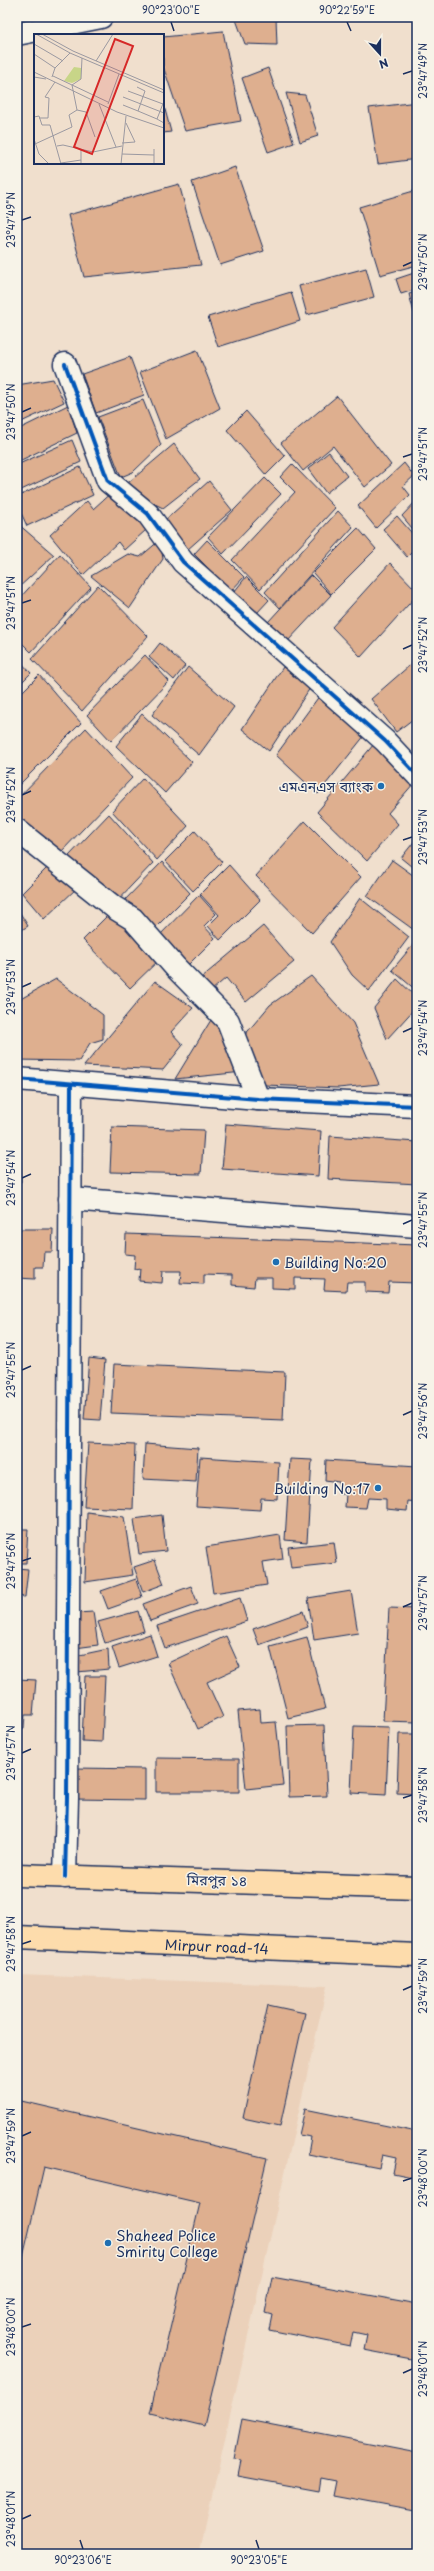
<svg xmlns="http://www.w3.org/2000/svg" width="434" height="2571" viewBox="0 0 434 2571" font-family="'Playpen Sans','Noto Sans Bengali',sans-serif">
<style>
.built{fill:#ebd1ba;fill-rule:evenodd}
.building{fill:#deaf8f;stroke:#1b2f5e}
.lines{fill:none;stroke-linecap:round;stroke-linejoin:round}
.street-casing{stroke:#1b2f5e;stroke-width:25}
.primary-casing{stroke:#1b2f5e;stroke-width:25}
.street{stroke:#f7f3e8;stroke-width:22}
.primary{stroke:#fddcac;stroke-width:22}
.cycleway-casing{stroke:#f7f3e8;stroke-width:6}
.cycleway{stroke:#0057b8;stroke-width:4}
.ticks{fill:none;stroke:#1b2f5e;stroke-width:1.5}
.poi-dot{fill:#1f6fb2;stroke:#f7f3e8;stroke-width:1.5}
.labels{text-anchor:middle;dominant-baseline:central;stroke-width:3;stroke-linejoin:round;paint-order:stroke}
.poi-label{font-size:14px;fill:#1b2f5e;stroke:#f7f3e8;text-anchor:end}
.street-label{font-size:14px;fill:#1b2f5e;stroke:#f7f3e8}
.inset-road{fill:none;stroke:#9b99a1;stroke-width:1}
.view{fill:#d62828;fill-opacity:0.15;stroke:#d62828;stroke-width:2}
.inset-edge{fill:none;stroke:#1b2f5e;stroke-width:2}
.neatline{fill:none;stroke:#1b2f5e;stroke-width:1.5}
.ticks-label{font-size:10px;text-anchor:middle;fill:#1b2f5e}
</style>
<rect width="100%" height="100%" fill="#f0dfcd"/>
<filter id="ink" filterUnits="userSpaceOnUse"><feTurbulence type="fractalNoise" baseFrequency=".025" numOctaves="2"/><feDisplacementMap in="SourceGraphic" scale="8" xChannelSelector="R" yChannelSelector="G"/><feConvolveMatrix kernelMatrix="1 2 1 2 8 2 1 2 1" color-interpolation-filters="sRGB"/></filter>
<g filter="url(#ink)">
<path class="built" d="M17,1975l310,11 -128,568h-182v-271l27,-116 156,36 -50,210 54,13 63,-268 -250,-58zM305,2014l-25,112 -36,-8h-1z"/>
<g class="building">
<polygon points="235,17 276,18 277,45 245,44"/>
<polygon points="223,31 241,121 185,131 163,66 163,37"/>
<polygon points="268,68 294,143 268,152 242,78"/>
<polygon points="286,93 305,95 318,136 300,142"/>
<polygon points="163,102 171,132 163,133"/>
<polygon points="417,102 417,159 378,164 369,108"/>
<polygon points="235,167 264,251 220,265 192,182"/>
<polygon points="179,184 201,265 84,277 68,215"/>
<polygon points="417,190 417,265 380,275 359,207"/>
<polygon points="366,268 374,297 307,315 299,286"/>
<polygon points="417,272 417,289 401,294 396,279"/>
<polygon points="291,292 300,321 218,347 208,317"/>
<polygon points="417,292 417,312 414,313 409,294"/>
<polygon points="197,350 220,408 166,439 140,372"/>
<polygon points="130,357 144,395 96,413 82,374"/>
<polygon points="53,379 64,402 17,424 17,385"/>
<polygon points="337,396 391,465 365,487 333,446 303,471 281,443"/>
<polygon points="143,400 161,445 133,472 121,477 98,417"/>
<polygon points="68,405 77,433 17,462 17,430"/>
<polygon points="246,411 285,456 266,475 227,430"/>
<polygon points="72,440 81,462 17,492 17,465"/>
<polygon points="174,444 200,479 163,508 122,488"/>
<polygon points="329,452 347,476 326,493 308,469"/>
<polygon points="404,463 414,476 403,486 410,495 376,528 358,506"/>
<polygon points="292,464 335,508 260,589 232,560 295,492 280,477"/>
<polygon points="80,467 93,495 27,526 17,504 17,497"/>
<polygon points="265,478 281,494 223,554 208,537"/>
<polygon points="209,481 232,510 187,550 164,521"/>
<polygon points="114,490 146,530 124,550 118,542 83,575 50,535 87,501 93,509"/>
<polygon points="417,500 417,534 402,516"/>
<polygon points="338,511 353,527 280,608 265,592"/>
<polygon points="397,516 417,539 417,547 407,557 383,529"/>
<polygon points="17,523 54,555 17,589"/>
<polygon points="358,528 376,549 331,594 313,573"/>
<polygon points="160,540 163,559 130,608 91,576 128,554 140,557"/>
<polygon points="207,540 244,577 231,591 194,554"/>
<polygon points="60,554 91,587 31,652 17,638 17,601"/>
<polygon points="390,563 417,591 417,595 361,657 332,627"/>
<polygon points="311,575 331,595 287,642 268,622"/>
<polygon points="246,577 269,600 256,614 234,592"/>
<polygon points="98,585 148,636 82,711 32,659"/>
<polygon points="160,643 185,666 174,680 149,657"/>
<polygon points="145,655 169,681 111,741 87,715"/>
<polygon points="17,658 31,673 17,687"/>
<polygon points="417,659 417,716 396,732 371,699"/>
<polygon points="188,667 234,707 199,755 152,715"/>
<polygon points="283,667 310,688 269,751 242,729"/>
<polygon points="39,675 81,723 17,787 17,697"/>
<polygon points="320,695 365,735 318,794 276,755"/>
<polygon points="142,714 192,762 165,793 116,746"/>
<polygon points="86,728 132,778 60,853 17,818 17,799"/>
<polygon points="374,744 414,783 388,813 398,824 367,861 317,812"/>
<polygon points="143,778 188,826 157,860 112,811"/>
<polygon points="109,814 153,863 113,905 68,857"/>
<polygon points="305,821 361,877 312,933 256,876"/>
<polygon points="195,831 222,862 193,891 165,861"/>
<polygon points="417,838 417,871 401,858"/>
<polygon points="392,860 417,878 417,926 414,930 367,896"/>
<polygon points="162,862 190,893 148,935 121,904"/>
<polygon points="229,865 260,900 220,940 208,926 219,915 200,894"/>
<polygon points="47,868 76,889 44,919 22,893"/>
<polygon points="199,895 216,914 204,926 215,938 185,968 157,938"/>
<polygon points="360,898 409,937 369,991 352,975 330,942"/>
<polygon points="17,908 28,926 17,933"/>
<polygon points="115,908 163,956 130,988 83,940"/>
<polygon points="263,926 294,962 246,1002 226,978 211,991 201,978"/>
<polygon points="417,940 417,991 392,970"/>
<polygon points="311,976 353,1023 379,1084 338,1088 265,1085 243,1037 270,1005"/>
<polygon points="56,979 103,1015 103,1039 90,1043 79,1061 17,1060 17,1001"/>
<polygon points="397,979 417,998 417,1006 387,1039 374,1008"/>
<polygon points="155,981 193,1008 171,1032 183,1045 163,1070 84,1066"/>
<polygon points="214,1015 243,1072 175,1079"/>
<polygon points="226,1124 321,1131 318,1176 222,1169"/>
<polygon points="112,1127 204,1130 201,1174 110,1172"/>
<polygon points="330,1136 417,1142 417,1184 328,1179"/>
<polygon points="17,1148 20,1148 21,1182 17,1182"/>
<polygon points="17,1229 53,1229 52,1252 44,1252 43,1267 35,1267 35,1279 17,1278"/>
<polygon points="126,1234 417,1245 417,1283 389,1282 388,1293 365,1292 365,1282 347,1282 346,1291 324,1290 325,1279 295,1278 295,1289 272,1288 272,1278 255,1278 254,1287 232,1285 232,1275 204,1274 204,1284 180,1283 181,1271 163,1271 162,1283 139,1281 140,1268 134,1269 135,1255 125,1254"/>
<polygon points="89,1358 105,1360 100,1420 84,1419"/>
<polygon points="114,1364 285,1372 283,1420 111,1413"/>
<polygon points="88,1443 135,1445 133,1509 84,1507"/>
<polygon points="145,1444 198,1448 196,1482 143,1479"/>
<polygon points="200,1457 279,1462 277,1499 261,1498 260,1510 196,1506"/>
<polygon points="290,1459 312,1460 307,1542 285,1540"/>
<polygon points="326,1460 417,1466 417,1502 408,1501 407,1511 386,1509 386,1499 368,1498 366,1508 345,1507 346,1494 338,1494 339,1482 325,1480"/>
<polygon points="87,1512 124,1517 133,1575 85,1582"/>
<polygon points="162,1515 166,1551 139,1554 134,1519"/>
<polygon points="17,1529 28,1529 26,1563 17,1563"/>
<polygon points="280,1535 283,1559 263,1562 267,1585 213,1593 206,1547"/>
<polygon points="334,1542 337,1563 291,1568 288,1547"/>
<polygon points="155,1560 164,1584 143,1592 134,1567"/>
<polygon points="17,1568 28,1569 25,1597 17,1596"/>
<polygon points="136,1579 142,1597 108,1609 101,1591"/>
<polygon points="191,1586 198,1604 150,1621 143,1604"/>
<polygon points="351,1591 358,1633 314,1640 308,1598"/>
<polygon points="240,1598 247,1621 165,1648 157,1626"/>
<polygon points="389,1608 417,1609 417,1722 383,1721"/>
<polygon points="138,1611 144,1631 105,1643 98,1622"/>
<polygon points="303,1611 308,1627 259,1645 253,1629"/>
<polygon points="93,1612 98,1645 75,1648 77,1613"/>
<polygon points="150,1634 157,1656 119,1668 112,1647"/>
<polygon points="226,1636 240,1667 207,1682 223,1717 198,1729 168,1663"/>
<polygon points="307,1637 325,1709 288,1718 270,1647"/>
<polygon points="108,1649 109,1669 77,1672 75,1656"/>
<polygon points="85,1676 105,1676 102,1742 82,1741"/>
<polygon points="17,1679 36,1680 33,1715 25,1715 24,1728 17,1728"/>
<polygon points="260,1709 261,1723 276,1722 283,1785 246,1789 238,1711"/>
<polygon points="324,1725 327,1796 289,1797 287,1726"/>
<polygon points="354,1726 389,1727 386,1795 351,1793"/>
<polygon points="399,1734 417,1734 417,1794 397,1793"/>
<polygon points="156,1758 239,1759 239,1792 156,1792"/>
<polygon points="75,1768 145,1769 145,1800 74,1799"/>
<polygon points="268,2005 305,2013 280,2126 243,2118"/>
<polygon points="17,2100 267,2158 204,2426 150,2413 200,2203 44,2167 17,2283"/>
<polygon points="305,2109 417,2132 417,2178 393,2173 396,2158 382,2155 379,2168 308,2154 311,2137 299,2135"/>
<polygon points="272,2277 417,2304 417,2360 364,2350 367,2335 353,2332 350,2346 269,2330 272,2315 265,2313"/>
<polygon points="242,2419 417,2453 417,2501 414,2511 333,2496 336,2481 321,2478 319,2491 238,2476 241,2461 234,2460"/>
</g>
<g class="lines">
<g class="street-casing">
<g id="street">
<polyline points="17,34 101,17"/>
<polyline points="65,364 108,481 148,514 183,562 385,741 417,775"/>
<polyline points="17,830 115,908 133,919 176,968 228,1021 258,1099"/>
<polyline points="17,1079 258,1099 417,1106"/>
<polyline points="70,1199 417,1226"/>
<polyline points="65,1877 67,1798 71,1084"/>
</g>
</g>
<g class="primary-casing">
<g id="primary">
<polyline points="17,1875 417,1888"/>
<path id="s1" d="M17,1937l400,18"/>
</g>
</g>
<use href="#street" class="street"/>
<use href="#primary" class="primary"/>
<g class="cycleway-casing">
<g id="cycleway">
<polyline points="65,364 108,481 148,514 183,562 385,741 417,775"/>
<polyline points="17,1079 258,1099 417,1106"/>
<polyline points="65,1877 67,1798 71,1084"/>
</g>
</g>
<use href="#cycleway" class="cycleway"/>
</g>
</g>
<path class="ticks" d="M171,22l3,9M347,22l4,9M403,74l9,-3M22,220l9,-3M403,266l9,-4M22,412l9,-4M403,457l9,-3M22,603l9,-3M403,649l9,-4M22,795l9,-4M403,840l9,-3M22,987l9,-4M403,1032l9,-4M22,1178l9,-4M403,1224l9,-4M22,1370l9,-4M403,1415l9,-4M22,1561l9,-3M403,1607l9,-4M22,1753l9,-4M403,1798l9,-3M22,1944l9,-3M403,1990l9,-4M22,2136l9,-4M403,2181l9,-3M22,2327l9,-3M403,2373l9,-4M22,2519l9,-4M80,2540l3,9M256,2540l3,9"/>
<g class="poi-dot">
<circle cx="381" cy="786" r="4"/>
<circle cx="276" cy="1262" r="4"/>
<circle cx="378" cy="1488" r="4"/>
<circle cx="108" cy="2243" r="4"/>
</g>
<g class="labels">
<g class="poi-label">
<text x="373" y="786">এমএনএস ব্যাংক</text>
<text x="284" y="1262" text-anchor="start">Building No:20</text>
<text x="370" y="1488">Building No:17</text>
<text x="116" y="2235" text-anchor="start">Shaheed Police<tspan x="116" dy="16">Smirity College</tspan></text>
</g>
<g class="street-label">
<text transform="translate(217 1880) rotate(1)">মিরপুর ১৪</text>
<text stroke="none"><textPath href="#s1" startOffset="200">Mirpur road-14</textPath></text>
</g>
</g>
<g transform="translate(34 34)">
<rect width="130" height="130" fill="#f0dfcd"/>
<path d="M40,33l7,1v11l-9,4 -8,-2z" fill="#c8d588"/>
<path class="inset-road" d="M2,0l34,19 94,40M8,0l31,17 91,39M0,10l29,17M0,20l21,14M62,27l17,-27M0,38l83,40 47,16M19,42l55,26M0,43l12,2M18,43l3,-9 15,-15M103,53l8,4 -7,20 19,8M94,57l35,13M89,63l41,16M130,67l-7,18 7,4M65,70l17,43M74,70l11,-30M89,71l15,6M43,76l-5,-25 9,-6 1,-21M0,83l5,-1 3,9h8l11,39M5,84h9l1,-20 -4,-1 10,-15M0,105l5,15 10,10M88,109l13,-1 -9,-19M1,110l37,-17 -3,-12 8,-5 9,2 9,25M23,112l6,-1 30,7 29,-6M88,120l32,1M27,129l20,-3M47,130v-15M87,130l5,-48M120,130v-15"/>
<path class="view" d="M81,5l18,7 -41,108 -18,-7z"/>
<rect width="130" height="130" class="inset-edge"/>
</g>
<rect width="434" height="2571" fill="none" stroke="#f7f3e8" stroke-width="44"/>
<g transform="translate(380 54) rotate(159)" stroke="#f7f3e8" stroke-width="3" paint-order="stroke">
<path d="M0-3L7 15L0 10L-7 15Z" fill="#1b2f5e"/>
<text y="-6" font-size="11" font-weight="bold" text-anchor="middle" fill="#1b2f5e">N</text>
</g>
<rect x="22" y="22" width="390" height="2527" class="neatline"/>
<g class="ticks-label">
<text x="171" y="14">90°23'00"E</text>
<text x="347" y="14">90°22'59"E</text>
<text transform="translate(423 71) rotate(-90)" y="4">23°47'49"N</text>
<text transform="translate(11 220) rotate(-90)" y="4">23°47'49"N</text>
<text transform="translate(423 262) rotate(-90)" y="4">23°47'50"N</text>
<text transform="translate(11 412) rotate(-90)" y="4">23°47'50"N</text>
<text transform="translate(423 454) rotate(-90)" y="4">23°47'51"N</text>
<text transform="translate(11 603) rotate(-90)" y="4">23°47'51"N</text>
<text transform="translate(423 645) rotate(-90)" y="4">23°47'52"N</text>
<text transform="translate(11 795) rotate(-90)" y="4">23°47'52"N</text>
<text transform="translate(423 837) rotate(-90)" y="4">23°47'53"N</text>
<text transform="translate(11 987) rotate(-90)" y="4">23°47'53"N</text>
<text transform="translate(423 1028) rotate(-90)" y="4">23°47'54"N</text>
<text transform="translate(11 1178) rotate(-90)" y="4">23°47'54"N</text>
<text transform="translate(423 1220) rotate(-90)" y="4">23°47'55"N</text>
<text transform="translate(11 1370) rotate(-90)" y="4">23°47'55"N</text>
<text transform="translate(423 1411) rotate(-90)" y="4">23°47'56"N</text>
<text transform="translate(11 1561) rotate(-90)" y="4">23°47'56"N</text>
<text transform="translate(423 1603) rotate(-90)" y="4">23°47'57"N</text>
<text transform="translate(11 1753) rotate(-90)" y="4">23°47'57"N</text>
<text transform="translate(423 1795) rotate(-90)" y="4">23°47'58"N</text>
<text transform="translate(11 1944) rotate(-90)" y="4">23°47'58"N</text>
<text transform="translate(423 1986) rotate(-90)" y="4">23°47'59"N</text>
<text transform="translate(11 2136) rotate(-90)" y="4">23°47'59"N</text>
<text transform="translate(423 2178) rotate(-90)" y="4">23°48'00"N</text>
<text transform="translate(11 2327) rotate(-90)" y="4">23°48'00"N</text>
<text transform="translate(423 2369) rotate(-90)" y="4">23°48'01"N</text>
<text transform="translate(11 2519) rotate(-90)" y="4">23°48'01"N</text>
<text x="83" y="2564">90°23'06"E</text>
<text x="259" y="2564">90°23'05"E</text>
</g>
</svg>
